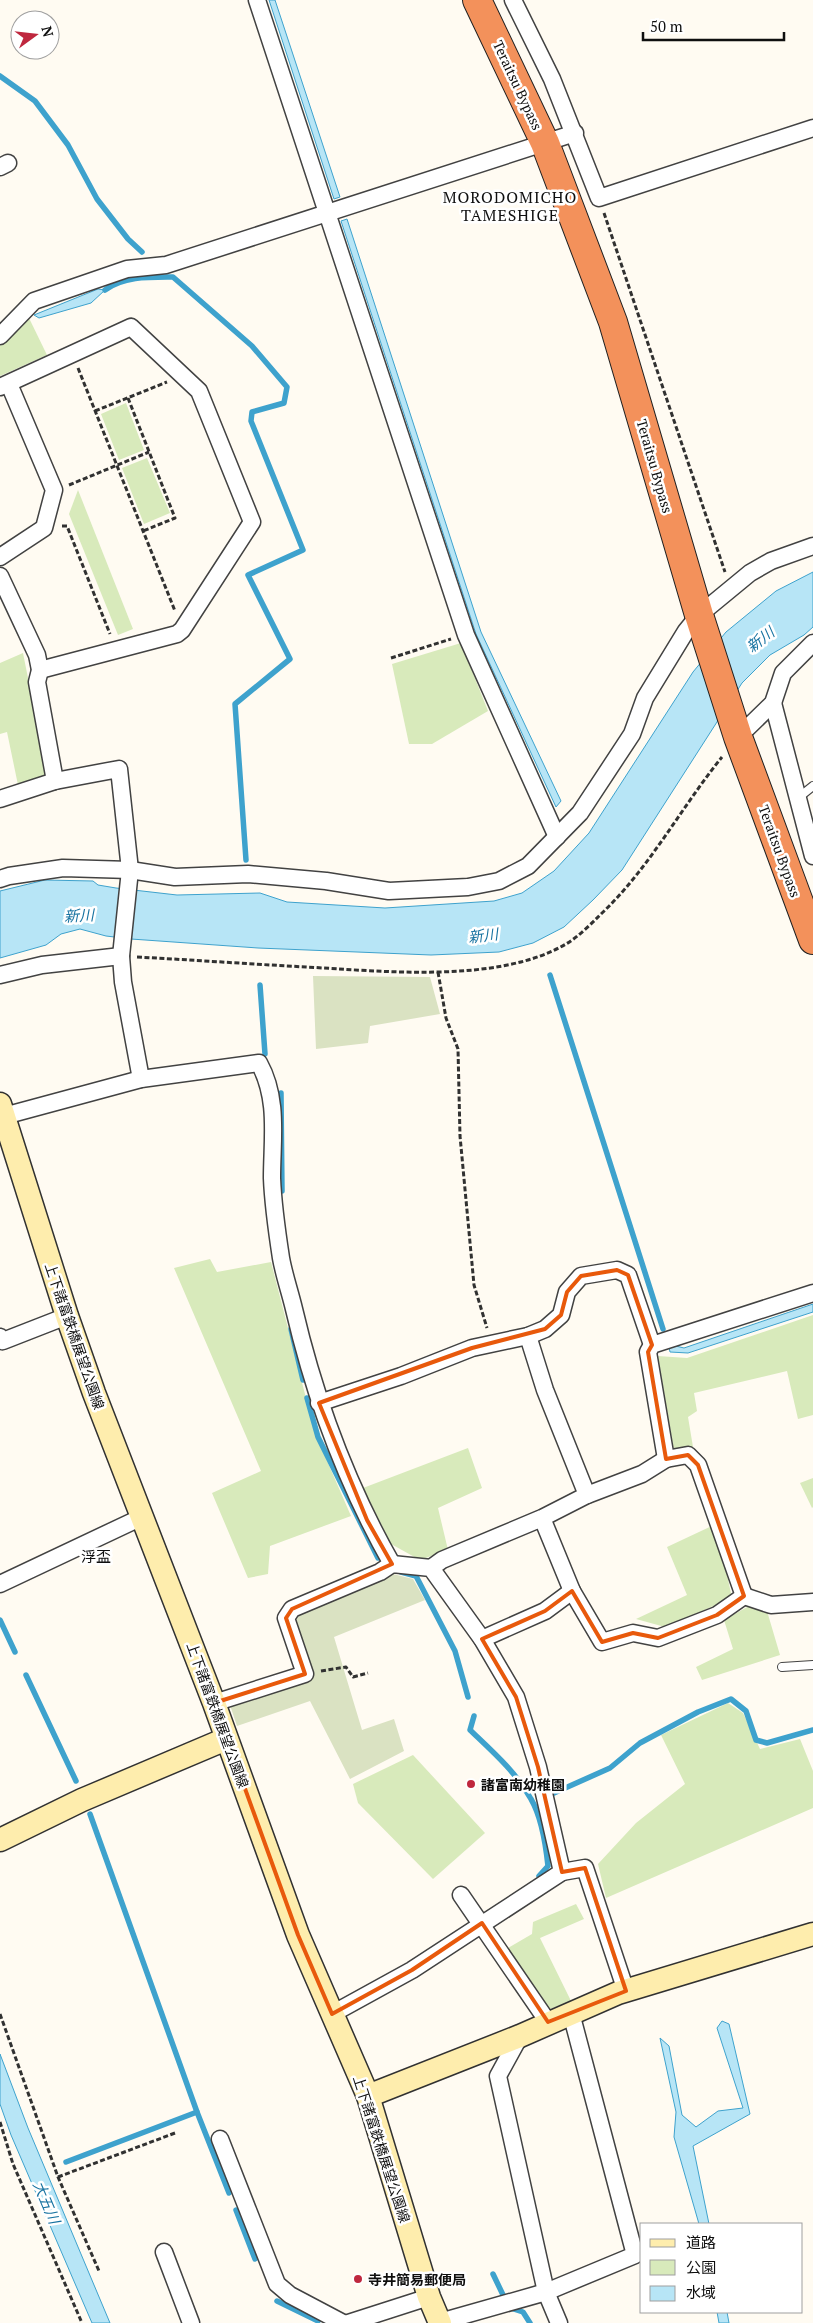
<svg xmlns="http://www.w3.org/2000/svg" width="813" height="2323" viewBox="0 0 813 2323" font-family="'PT Serif','Noto Sans JP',serif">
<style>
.green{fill:#d8eabb}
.cemetery{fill:#dae2c2}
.water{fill:#b7e5f6;stroke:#3ea2cd}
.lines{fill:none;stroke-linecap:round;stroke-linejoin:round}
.stream{stroke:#3ea2cd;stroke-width:5.5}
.lane-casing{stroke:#424242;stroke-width:10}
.street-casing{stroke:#424242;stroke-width:19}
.secondary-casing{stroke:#313131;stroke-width:25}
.highway-casing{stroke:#202020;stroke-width:30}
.path{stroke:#313131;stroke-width:3;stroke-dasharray:5 2.5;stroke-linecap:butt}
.lane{stroke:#fff;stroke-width:8}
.street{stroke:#fff;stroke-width:16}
.secondary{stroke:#feedad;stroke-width:22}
.highway{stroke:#f3915b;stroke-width:28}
.marked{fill:none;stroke:#e8590c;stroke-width:4;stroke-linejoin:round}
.poi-dot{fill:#bf273e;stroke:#fff;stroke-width:2}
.labels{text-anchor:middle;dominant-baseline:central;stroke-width:5;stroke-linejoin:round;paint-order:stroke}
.street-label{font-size:14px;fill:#0f0f0f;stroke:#fff}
.poi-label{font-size:14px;font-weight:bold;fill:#0f0f0f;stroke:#fff;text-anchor:start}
.water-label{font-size:15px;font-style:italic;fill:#1873a1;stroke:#fff}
.neighbourhood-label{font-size:15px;fill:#0f0f0f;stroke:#fff}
.quarter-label{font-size:16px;letter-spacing:1px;fill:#0f0f0f;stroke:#fff}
</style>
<rect width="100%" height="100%" fill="#fffbf2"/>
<g class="green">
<polygon points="28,316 47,355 0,376 0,346"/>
<polygon points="126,403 144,450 119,460 101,414"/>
<polygon points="147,458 170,513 144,524 122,468"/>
<polygon points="78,490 133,629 118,635 69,514"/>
<polygon points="461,643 488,711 432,744 409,744 392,664"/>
<polygon points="23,653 48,778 18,785 7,732 0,734 0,663"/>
<polygon points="210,1259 217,1272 271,1262 315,1433 351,1516 270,1546 268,1574 248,1578 212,1493 261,1471 174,1268"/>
<polygon points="813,1315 813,1415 798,1419 787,1371 694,1393 697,1411 688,1417 693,1447 674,1451 658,1356 687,1358"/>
<polygon points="468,1448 482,1488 438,1508 448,1550 420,1560 391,1544 363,1488"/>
<polygon points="813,1478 813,1507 812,1508 800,1483"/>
<polygon points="716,1524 732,1598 665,1627 636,1619 687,1595 667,1547"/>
<polygon points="749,1606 767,1611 780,1655 702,1680 696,1667 733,1649 724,1620"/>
<polygon points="728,1703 743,1713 760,1749 800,1739 813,1771 813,1808 606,1898 598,1864 636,1823 685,1784 661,1735"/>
<polygon points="413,1755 485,1833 433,1879 358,1803 353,1784"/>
<polygon points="576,1904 584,1919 540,1938 571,2001 550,2009 508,1948 532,1934 533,1922"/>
</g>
<g class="cemetery">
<polygon points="313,976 430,977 440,1014 370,1026 368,1043 316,1049"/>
<polygon points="393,1574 413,1579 425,1600 334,1637 362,1730 394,1719 404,1751 350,1779 310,1701 237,1726 230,1705 314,1676 292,1616"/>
</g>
<g class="water">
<polygon points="269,0 275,0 340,197 334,199"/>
<polygon points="347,219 481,632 561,801 556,807 476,634 341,221"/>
<polygon points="98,289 105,290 91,303 39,318 34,315"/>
<polygon points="813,572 813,627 804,635 770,655 742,683 622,870 593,900 564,927 533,943 499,952 431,955 258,948 131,939 106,936 80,929 61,934 46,945 0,958 0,891 45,880 93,881 98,885 116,888 177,895 260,893 287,902 385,908 494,901 522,893 554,871 589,833 693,672 726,632 776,591"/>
<polygon points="813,1304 813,1312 688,1353 670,1352 669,1347 672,1345 684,1348"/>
<polygon points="722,2021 729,2024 750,2114 693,2146 709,2224 699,2224 674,2137 676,2112 660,2038 669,2046 682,2115 696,2127 718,2111 743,2108 717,2028"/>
<polygon points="0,2054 28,2128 110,2323 92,2323 11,2135 0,2104"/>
<polygon points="717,2312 727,2312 729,2323 719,2323"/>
</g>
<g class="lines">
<g class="stream">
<polyline points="0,76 35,101 68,145 97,199 128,239 142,252"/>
<path d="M105,290c19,-14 45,-13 68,-13l79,69 35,41 -3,16 -32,9 -1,9 52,129 -55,25 42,84 -55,45 11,156"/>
<polyline points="550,975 663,1329"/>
<polyline points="260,985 265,1054"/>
<polyline points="281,1093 282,1191"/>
<polyline points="291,1329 303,1380"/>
<polyline points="307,1398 318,1437 378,1558"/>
<polyline points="401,1572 416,1576 455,1651 468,1697"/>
<polyline points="0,1620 15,1652"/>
<polyline points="26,1675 76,1781"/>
<path d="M474,1716l-4,14c22,21 46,42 61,69 10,17 15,48 17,67l-9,10"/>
<polyline points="554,1793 610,1768 640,1743 698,1712 731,1699 746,1711 756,1740 767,1743 813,1730"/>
<polyline points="90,1814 197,2112 229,2193"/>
<polyline points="66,2162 197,2112"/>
<polyline points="236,2210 255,2259"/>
<polyline points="493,2274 504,2297"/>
<polyline points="277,2301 318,2321"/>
<polyline points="508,2307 523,2312 530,2323"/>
</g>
<g class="lane-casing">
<g id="lane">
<polyline points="798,798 813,786"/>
<polyline points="782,1667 813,1665"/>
</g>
</g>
<g class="street-casing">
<g id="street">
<polyline points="257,0 466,635 557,837"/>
<polyline points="513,0 552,79 599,198 813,128"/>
<polyline points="0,167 8,163"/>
<polyline points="0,336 34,301 127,269 166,265 575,133"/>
<polyline points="0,387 131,327 199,391 252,522 182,630 177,634 40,670"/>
<polyline points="0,557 44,528 54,490 9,384"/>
<polyline points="0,576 37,655 40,670 37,682 55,781"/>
<polyline points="773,703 813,856"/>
<polyline points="738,737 773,703 783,673 813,643"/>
<polyline points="0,799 55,781 119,769 130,870 121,956 123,982 141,1079"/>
<polyline points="0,879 9,876 63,868 130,870 175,877 248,874 326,881 389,891 468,887 499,881 528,866 580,813 632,734 645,698 686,631 699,615 750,573 771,561 813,546"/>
<polyline points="0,975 42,965 121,956"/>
<path d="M4,1116l137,-37 118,-16c20,36 13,76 13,115 1,26 5,54 9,80 3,17 9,34 13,51 21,90 52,174 98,255"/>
<polyline points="528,1336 545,1390 587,1495"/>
<polyline points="0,1337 3,1341 67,1316"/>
<polyline points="319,1403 401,1376 472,1348 528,1336 545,1329 561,1315 567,1292 581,1276 617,1270 628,1275 652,1345"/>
<polyline points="666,1459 648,1352 652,1345 813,1293"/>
<polyline points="431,1568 442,1560 542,1518 587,1495 642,1474 666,1459 688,1455 698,1465 744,1596 717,1615 658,1638 633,1633 602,1642 572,1591 542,1518"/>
<polyline points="0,1584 142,1517"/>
<polyline points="744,1596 771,1605 813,1602"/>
<polyline points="482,1639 545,1611 572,1591"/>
<polyline points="214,1703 305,1674 286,1618 292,1609 380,1572 392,1564 431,1568 482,1639 516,1697 538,1767 562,1872 412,1970 332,2014"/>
<polyline points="562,1872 585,1868 626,1991"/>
<polyline points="461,1895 548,2022"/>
<polyline points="520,2036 498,2076 546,2292 559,2323"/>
<polyline points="220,2139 277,2284 290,2295 343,2323"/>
<polyline points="164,2252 191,2323"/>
<polyline points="440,2322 546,2292 635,2255 571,2013"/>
<polyline points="348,2323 429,2297"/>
</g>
</g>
<g class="secondary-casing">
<g id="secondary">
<polyline points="0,1104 67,1316 94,1393 214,1703 298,1935 368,2096 429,2297 440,2323"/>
<polyline points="0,1840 82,1800 226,1739"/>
<polyline points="368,2096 520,2036 618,1993 813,1934"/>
</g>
</g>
<g class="highway-casing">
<polyline id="highway" points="477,0 545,143 613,322 699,615 738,737 813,940"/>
</g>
<g class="path">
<polyline points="604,213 725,572"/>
<polyline points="78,368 175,611"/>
<polyline points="128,398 175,518 143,531"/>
<polyline points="95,411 167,382"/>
<polyline points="69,485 149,452"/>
<polyline points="62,526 67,526 110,634"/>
<polyline points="391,658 451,639"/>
<path d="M137,957c56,3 113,7 169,10 76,4 192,17 260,-23 12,-7 24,-19 34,-29 49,-46 80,-106 122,-158"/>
<polyline points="438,972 446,1018 458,1049 460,1136 474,1285 487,1328"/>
<polyline points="321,1671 346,1667 353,1677 368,1673"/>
<polyline points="0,2014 58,2177 99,2271"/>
<polyline points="0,2122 13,2164 82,2323"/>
<polyline points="58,2177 175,2133"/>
</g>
<use href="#lane" class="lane"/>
<use href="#street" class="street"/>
<use href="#secondary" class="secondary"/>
<use href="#highway" class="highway"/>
</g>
<path class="marked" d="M617,1270l11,5 24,70 -4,7 18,107 22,-4 10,10 46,131 -27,19 -59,23 -25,-5 -31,9 -30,-51 -27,20 -63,28 34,58 22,70 24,105 23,-4 41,123 -78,31 -66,-99 -70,47 -80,44 -34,-79 -84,-232 91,-29 -19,-56 6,-9 100,-45 -25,-44 -48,-117 153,-55 73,-19 16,-14 6,-23 14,-16z"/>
<g class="poi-dot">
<circle cx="471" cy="1784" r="5"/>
<circle cx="358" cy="2279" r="5"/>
</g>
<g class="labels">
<g class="street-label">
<text transform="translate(518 85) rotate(65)">Teraitsu Bypass</text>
<text transform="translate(655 466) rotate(74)">Teraitsu Bypass</text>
<text transform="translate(780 851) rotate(70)">Teraitsu Bypass</text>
<text transform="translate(75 1336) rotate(71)">上下諸富鉄橋展望公園線</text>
<text transform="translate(218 1715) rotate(70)">上下諸富鉄橋展望公園線</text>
<text transform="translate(382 2149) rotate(72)">上下諸富鉄橋展望公園線</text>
</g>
<g class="poi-label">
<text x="481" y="1784">諸富南幼稚園</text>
<text x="368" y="2279">寺井簡易郵便局</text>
</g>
<g class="water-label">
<text transform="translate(760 639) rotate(-38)">新川</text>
<text transform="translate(79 915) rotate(-3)">新川</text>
<text transform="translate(483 935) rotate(-7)">新川</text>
<text transform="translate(47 2202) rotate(67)">大五川</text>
</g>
<g class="neighbourhood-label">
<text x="96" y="1556">浮盃</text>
</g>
<g class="quarter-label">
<text x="510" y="197">MORODOMICHO<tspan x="510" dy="18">TAMESHIGE</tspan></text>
</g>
</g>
<rect x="640" y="2223" width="162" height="90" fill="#ffffff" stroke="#9f9f9f"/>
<rect x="650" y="2239" width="25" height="8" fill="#feedad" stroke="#9f9f9f"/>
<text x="686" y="2248" font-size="15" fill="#0f0f0f">道路</text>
<rect x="650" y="2260" width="25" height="15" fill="#d8eabb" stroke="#9f9f9f"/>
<text x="686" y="2273" font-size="15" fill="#0f0f0f">公園</text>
<rect x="650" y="2286" width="25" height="15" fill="#b7e5f6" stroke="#9f9f9f"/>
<text x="686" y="2298" font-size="15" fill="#0f0f0f">水域</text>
<g transform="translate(35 35) rotate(75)"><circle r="24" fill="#ffffff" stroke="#9f9f9f"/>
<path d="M0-4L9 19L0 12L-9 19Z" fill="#bf273e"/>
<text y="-8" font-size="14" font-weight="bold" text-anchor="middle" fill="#0f0f0f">N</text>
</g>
<path d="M643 32v8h141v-8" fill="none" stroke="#0f0f0f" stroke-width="2.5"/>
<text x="650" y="32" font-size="15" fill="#0f0f0f" stroke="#ffffff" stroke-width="4" paint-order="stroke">50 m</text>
</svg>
